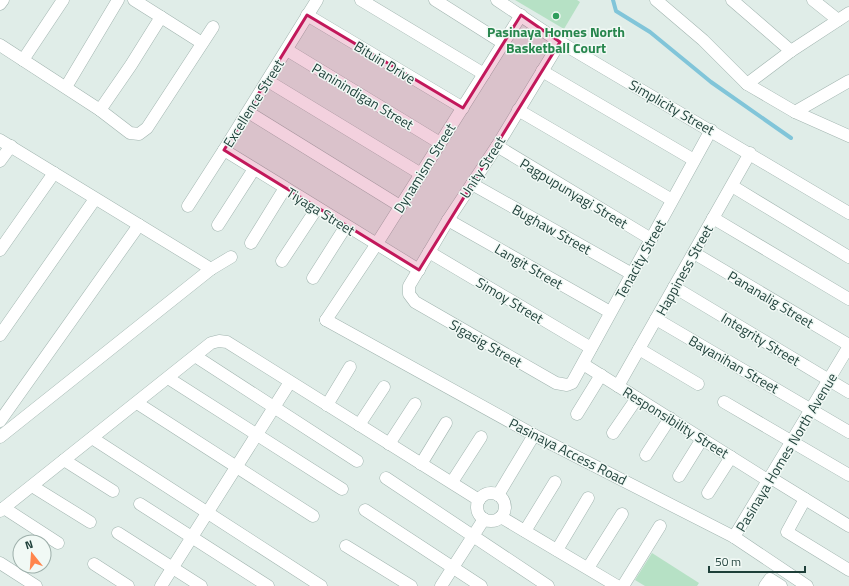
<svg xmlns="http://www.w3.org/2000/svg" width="849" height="586" viewBox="0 0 849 586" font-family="'Titillium Web',sans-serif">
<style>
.grass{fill:#b6e1c5}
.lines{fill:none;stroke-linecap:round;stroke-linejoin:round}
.stream{stroke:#81c5d9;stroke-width:4}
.minor-casing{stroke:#a2b5b0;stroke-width:13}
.tertiary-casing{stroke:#a2b5b0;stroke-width:13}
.minor{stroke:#fff;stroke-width:12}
.tertiary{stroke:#fff;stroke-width:12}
.marked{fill:#c2185b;fill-opacity:0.2;stroke:#c2185b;stroke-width:3;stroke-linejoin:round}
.leisure-dot{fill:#2e9e5b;stroke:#f1f9f5;stroke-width:1.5}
.labels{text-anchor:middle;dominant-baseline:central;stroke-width:3;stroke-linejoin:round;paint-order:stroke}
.leisure-label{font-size:14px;font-weight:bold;fill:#27864d;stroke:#f1f9f5}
.street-label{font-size:14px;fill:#1e3f39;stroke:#f1f9f5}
</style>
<rect width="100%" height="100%" fill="#e0ede8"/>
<g class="grass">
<polygon points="515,0 577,0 580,2 564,29"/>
<polygon points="652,553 699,583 697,586 645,586 635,580"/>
</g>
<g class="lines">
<polyline class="stream" points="613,0 616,11 650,32 711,82 791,138"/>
<g class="minor-casing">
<g id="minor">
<polyline points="361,0 484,74"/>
<polyline points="435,0 503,43"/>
<polyline points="497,0 560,42 849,213"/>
<polyline points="656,0 703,40 747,84 795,112 849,136"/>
<polyline points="732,0 791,51"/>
<polyline points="813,0 838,20"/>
<polyline points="0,4 3,0"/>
<polyline points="307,15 463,108"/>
<polyline points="161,17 202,43"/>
<polyline points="560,42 497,146 448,220 409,286 409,294 415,302 556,383 567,385 572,383 711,130"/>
<polyline points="0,45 100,110 131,65 161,17 134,0"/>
<polyline points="287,50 440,143"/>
<polyline points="23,60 63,0"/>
<polyline points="542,71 694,160"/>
<polyline points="268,81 421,174"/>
<polyline points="747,84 791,51 849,13"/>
<polyline points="66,87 118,0"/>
<polyline points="100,110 130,133 139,134 147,128 213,27"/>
<polyline points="518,110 672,200"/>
<polyline points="248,112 400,206"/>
<polyline points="795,112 849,81"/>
<polyline points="0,140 211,269"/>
<polyline points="497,146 651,239"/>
<polyline points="224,150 419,270"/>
<polyline points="0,161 11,146"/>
<polyline points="472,184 632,274"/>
<polyline points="732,186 849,257"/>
<polyline points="188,206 224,150 317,0"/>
<polyline points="713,218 849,299"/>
<polyline points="448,220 610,312"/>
<polyline points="218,225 254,169"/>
<polyline points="251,243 285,188"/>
<polyline points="0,250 54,173"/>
<polyline points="429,252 591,348"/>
<polyline points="694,253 849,345"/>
<polyline points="282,261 317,208"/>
<polyline points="313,278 346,226"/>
<polyline points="674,287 849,392"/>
<polyline points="656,319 849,432"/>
<polyline points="326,320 376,245 521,15"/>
<polyline points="0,335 95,199"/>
<polyline points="639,349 698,384"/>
<polyline points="195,356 357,461"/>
<polyline points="583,364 769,481"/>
<polyline points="168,378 342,489"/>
<polyline points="618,386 750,153"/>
<polyline points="724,402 849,475"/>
<polyline points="137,403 313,516"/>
<polyline points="327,405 350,367"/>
<polyline points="577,414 601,375"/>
<polyline points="0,421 139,225"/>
<polyline points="359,425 384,387"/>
<polyline points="613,433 637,398"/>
<polyline points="0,437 211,269 231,257"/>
<polyline points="92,438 321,586"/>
<polyline points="389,444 415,404"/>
<polyline points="646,455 670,418"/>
<polyline points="64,460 113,491"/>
<polyline points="421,464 446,423"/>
<polyline points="679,476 702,439"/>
<polyline points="386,478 548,586"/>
<polyline points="771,478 849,526"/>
<polyline points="452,482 481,437"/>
<polyline points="32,486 90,522"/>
<polyline points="708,493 731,457"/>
<circle cx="491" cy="507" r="14"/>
<polyline points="498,495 534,435"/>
<polyline points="805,499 787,532 849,570"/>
<polyline points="140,504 268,586"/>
<polyline points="4,508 58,543"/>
<polyline points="365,510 481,586"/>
<polyline points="0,511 211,343 219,341 227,342 479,500"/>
<polyline points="501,517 617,586"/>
<polyline points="525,531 555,482"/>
<polyline points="118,533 201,586"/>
<polyline points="734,537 849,346"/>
<polyline points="346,546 411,586"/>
<polyline points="557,550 588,498"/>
<polyline points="0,563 36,586"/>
<polyline points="94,564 128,586"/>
<polyline points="588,568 622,514"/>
<polyline points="161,586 290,382"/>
<polyline points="441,586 484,519"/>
<polyline points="623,586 660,526"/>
<polyline points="765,586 770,579 781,586"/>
</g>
</g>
<g class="tertiary-casing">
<polyline id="tertiary" points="326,320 534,435 734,537 807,586"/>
</g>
<use href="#minor" class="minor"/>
<use href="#tertiary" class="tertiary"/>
</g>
<path class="marked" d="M307,15l156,93 58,-93 39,27 -141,228 -195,-120z"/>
<circle class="leisure-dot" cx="556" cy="16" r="4"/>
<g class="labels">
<g class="leisure-label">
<text x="556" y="31">Pasinaya Homes North<tspan x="556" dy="16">Basketball Court</tspan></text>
</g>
<g class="street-label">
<text transform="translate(385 62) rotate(31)">Bituin Drive</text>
<text transform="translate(363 96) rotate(31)">Paninindigan Street</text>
<text transform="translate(253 103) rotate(-58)">Excellence Street</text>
<text transform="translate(672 107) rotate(30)">Simplicity Street</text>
<text transform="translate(482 167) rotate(-57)">Unity Street</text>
<text transform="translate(424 168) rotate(-58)">Dynamism Street</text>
<text transform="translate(574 193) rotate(31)">Pagpupunyagi Street</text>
<text transform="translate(321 211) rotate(32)">Tiyaga Street</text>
<text transform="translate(552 229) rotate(29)">Bughaw Street</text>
<text transform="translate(640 259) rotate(-61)">Tenacity Street</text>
<text transform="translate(529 266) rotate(30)">Langit Street</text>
<text transform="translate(684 270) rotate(-61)">Happiness Street</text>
<text transform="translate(771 299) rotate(31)">Pananalig Street</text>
<text transform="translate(510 300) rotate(31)">Simoy Street</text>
<text transform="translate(761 339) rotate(31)">Integrity Street</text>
<text transform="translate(486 343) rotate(30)">Sigasig Street</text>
<text transform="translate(734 364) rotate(30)">Bayanihan Street</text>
<text transform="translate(676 422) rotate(32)">Responsibility Street</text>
<text transform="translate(568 451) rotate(27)">Pasinaya Access Road</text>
<text transform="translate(786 452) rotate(-59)">Pasinaya Homes North Avenue</text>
</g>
</g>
<g transform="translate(32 554) rotate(343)"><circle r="19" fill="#f1f9f5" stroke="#9dafaa"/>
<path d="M0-3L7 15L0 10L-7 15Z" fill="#ff854c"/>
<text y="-6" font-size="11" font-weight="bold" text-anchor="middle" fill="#1e3f39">N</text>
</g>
<path d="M709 566v6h96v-6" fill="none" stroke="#1e3f39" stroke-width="2"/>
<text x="715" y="566" font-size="12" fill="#1e3f39" stroke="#f1f9f5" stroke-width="3" paint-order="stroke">50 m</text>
</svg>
